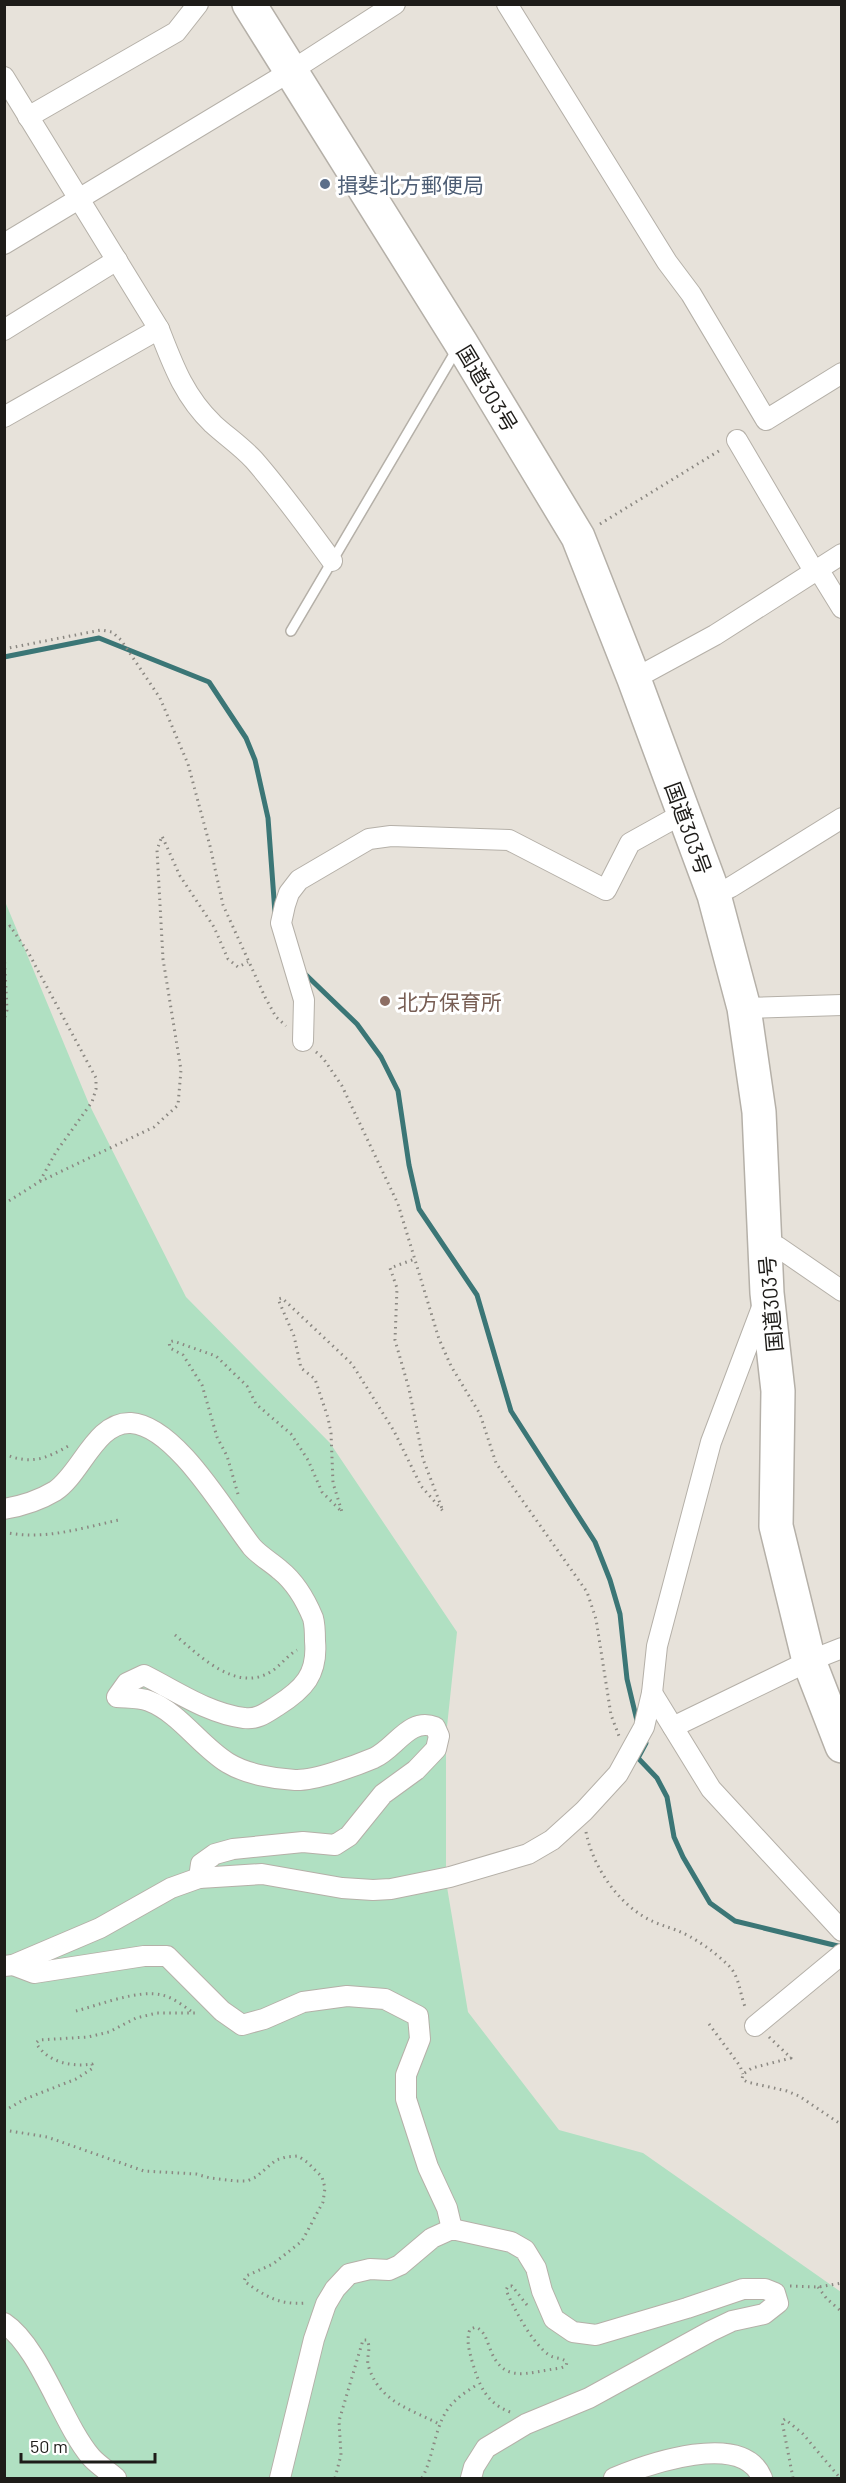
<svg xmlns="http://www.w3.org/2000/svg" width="846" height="2483" viewBox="0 0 846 2483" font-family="Barlow,'Noto Sans JP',sans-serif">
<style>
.green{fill:#b0e0c2}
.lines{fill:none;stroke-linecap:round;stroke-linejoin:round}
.stream{stroke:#3b7676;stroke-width:5}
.lane-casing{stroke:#b5b0a8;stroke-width:12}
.street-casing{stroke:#b5b0a8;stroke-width:22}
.highway-casing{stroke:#b5b0a8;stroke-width:36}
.path{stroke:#8b8882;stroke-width:3;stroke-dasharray:1.5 4.5;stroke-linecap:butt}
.lane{stroke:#fff;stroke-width:9}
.street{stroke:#fff;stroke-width:20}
.highway{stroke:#fff;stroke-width:33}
.service-dot{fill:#5c6f8a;stroke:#fff;stroke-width:2}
.education-dot{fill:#8d6e63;stroke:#fff;stroke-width:2}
.labels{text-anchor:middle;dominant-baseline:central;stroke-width:6;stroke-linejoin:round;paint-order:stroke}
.service-label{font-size:21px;fill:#4e5e75;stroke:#fff;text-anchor:start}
.street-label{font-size:21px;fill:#1e1c19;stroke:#fff}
.education-label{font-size:21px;fill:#785e54;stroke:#fff;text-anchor:start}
</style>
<rect width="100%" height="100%" fill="#e7e2da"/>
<polygon class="green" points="4,899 89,1104 186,1297 330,1443 457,1632 446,1736 446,1881 468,2012 559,2130 643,2153 841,2292 841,2478 5,2478"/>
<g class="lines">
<g class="stream">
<polyline points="4,657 99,638 209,682 246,738 255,760 268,818 275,913"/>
<polyline points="303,972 357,1024 381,1057 398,1091 409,1165 419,1209 477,1295 511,1411 595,1542 610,1580 620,1614 627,1679 638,1725"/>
<polyline points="644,1739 646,1743 638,1758 657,1778 667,1797 674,1837 683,1857 710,1903 735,1921 842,1947"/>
</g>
<g class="lane-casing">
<polyline id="lane" points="291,631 457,349"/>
</g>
<g class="street-casing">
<g id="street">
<polyline points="507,4 667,262 691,294 766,420 842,373"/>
<polyline points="4,77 159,329 4,417"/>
<polyline points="28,117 176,32 198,4"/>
<polyline points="4,244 291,71 395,4"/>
<path d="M159,329c14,36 25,67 54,95 13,12 28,22 41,36 28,32 53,67 78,101"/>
<polyline points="4,330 117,260"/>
<polyline points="737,440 814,571"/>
<polyline points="818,569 842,608"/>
<polyline points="634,679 715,635 842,554"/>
<polyline points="714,895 731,887 842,818"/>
<polyline points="744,1008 842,1005"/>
<polyline points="303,1041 304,1000 281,923 285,905 289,893 299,880 369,839 391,836 509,840 606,890 630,843 684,813"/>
<polyline points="765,1246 778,1247 842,1291"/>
<path d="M4,1509c18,-3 36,-9 51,-18 26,-17 41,-70 76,-68 45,3 95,91 121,124 8,9 19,15 28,23 15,12 26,31 33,48 2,7 2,16 2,23 3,33 -11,48 -38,65 -11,7 -20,14 -33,12 -35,-4 -68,-27 -100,-43l-17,8 -10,14c10,1 22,0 32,4 31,12 51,45 79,62 18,11 46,16 67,17 19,1 60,-14 79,-22 22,-10 35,-41 61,-31l4,9 -3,13 -20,21 -33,24 -34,42 -14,9 -32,-3 -70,7 -18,5 -14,10 -2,14"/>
<polyline points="652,1693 711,1789 842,1931"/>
<polyline points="673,1727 809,1661 842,1648"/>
<polyline points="13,1965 34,1973 144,1956 167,1956 222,2011 242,2025 264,2019 303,2002 347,1996 385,1999 418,2016 420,2039 406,2075 406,2099 428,2167 447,2208 452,2229"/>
<polyline points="4,1966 13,1965 100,1928 171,1888 199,1878 262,1874 342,1888 373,1890 391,1889 450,1877 528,1854 552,1840 584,1811 618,1774 644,1727 652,1693 657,1646 711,1442 764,1302"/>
<polyline points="755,2026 842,1954"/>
<path d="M4,2323c36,24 58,100 87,134 7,8 17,14 25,21"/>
<polyline points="280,2478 314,2339 326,2304 335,2289 349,2274 370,2269 389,2270 400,2265 432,2238 452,2229 511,2242 525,2250 536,2268 542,2291 554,2319 573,2332 596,2335 687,2308 743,2289 765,2289 775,2293 778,2303 764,2314 732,2321 711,2331 589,2398 526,2424 486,2448 474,2467 471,2478"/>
<path d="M614,2478c34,-14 129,-48 148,0"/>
</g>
</g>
<g class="highway-casing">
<polyline id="highway" points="249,4 461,343 578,537 634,679 714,895 744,1008 759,1112 767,1293 778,1391 776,1526 809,1661 842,1746"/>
</g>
<g class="path">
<polyline points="600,524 722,449"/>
<polyline points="4,649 101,630 112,632 121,640 160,698 188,764 210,846 223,905 265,997 276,1017 286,1026"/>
<polyline points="4,930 10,926 28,952 96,1078 96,1089 92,1102 56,1152 40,1181"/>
<polyline points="4,950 7,1010 4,1020"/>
<polyline points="316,1052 323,1058 342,1086 398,1204 439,1339 451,1366 480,1414 496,1463 587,1592 596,1619 611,1715 619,1736"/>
<polyline points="4,1204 39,1182 154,1127 178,1105 181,1070 163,959 157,850 162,836 180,876 214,927 228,959 238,967 248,962"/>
<path d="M4,1454c27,11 42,5 66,-9"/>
<polyline points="238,1494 227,1456 217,1437 202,1385 183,1355 170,1348 169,1342 173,1341 216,1356 247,1386 256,1404 291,1434 308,1460 322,1492 342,1512 333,1483 331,1433 328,1418 315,1379 301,1368 294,1336 278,1299 282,1298 352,1364 394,1431 421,1486 443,1511 423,1459 409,1389 395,1340 397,1288 390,1268 415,1259"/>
<path d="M4,1532c40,9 77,-4 115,-12"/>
<path d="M175,1635c25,21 62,59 97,36 9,-6 16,-16 25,-21"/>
<path d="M586,1832c7,36 34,75 68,90 7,3 14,5 22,8 18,7 39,22 53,36 11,11 11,30 17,43"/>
<path d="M76,2011c23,-6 63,-22 86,-16 10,2 20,10 29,16"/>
<polyline points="709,2024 740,2066 743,2074"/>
<polyline points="769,2037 791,2058 752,2068 743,2074 742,2079 747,2082 787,2091 799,2096 842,2125"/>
<path d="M4,2111l21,-12 51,-20 17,-11 -1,-4c-20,3 -44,-1 -56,-21l3,-3 49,-3 21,-5 27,-14 21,-5h40"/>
<path d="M4,2130l43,7 97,34 52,3 14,4 26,3h11l9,-4 20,-17 10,-3 12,-1 9,6 15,15 3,11 -2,14 -21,39 -29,23 -27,12 -2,5c22,16 35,24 62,22"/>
<polyline points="790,2286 818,2287 842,2283"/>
<polyline points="818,2287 827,2299 842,2312"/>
<path d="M510,2412c-24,-9 -31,-27 -38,-51 -3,-11 -6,-21 -2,-32l6,-2c8,4 10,11 13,19 14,40 37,26 72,22l5,-2 1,-4c-6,-5 -12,-3 -18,-7 -17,-12 -35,-46 -43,-65l2,-4h4l15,19"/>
<path d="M335,2478l6,-23 -2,-34 24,-81h4c5,9 -2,18 2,28 12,35 42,41 72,57"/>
<path d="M422,2478c12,-21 13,-57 30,-74 7,-8 17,-14 26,-20"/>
<polyline points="793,2478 782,2421 785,2419 803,2434 840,2478"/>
</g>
<use href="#lane" class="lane"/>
<use href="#street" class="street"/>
<use href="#highway" class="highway"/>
</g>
<circle class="service-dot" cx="325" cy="184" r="6"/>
<circle class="education-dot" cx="385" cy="1001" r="6"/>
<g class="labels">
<g class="service-label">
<text x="337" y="184">揖斐北方郵便局</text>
</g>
<g class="street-label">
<text transform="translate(488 388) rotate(59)">国道303号</text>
<text transform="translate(689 828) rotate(70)">国道303号</text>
<text transform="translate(770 1304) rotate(-95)">国道303号</text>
</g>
<g class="education-label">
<text x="397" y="1001">北方保育所</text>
</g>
</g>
<rect width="846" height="2483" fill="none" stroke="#1e1c19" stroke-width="12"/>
<path d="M21 2453v9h134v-9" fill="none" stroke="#1e1c19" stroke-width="3"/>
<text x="30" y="2453" font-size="18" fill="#1e1c19" stroke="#ffffff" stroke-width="4.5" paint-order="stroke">50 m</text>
</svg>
